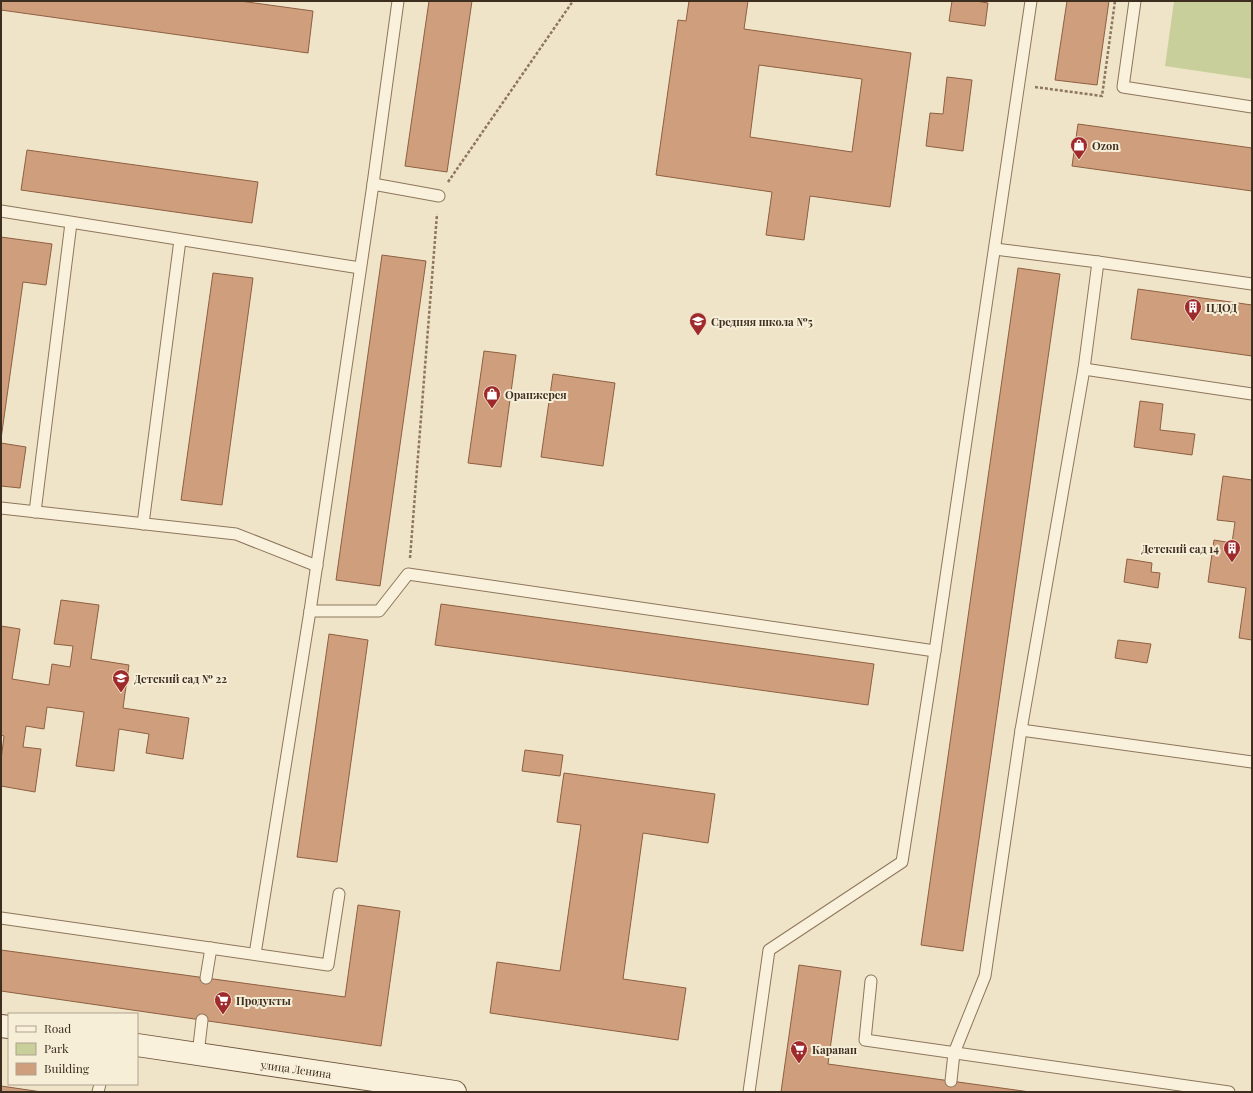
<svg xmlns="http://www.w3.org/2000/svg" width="1253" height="1093" viewBox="0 0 1253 1093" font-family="'Playfair Display',serif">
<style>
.green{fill:#c9cf9b}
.building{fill:#cf9f7d;stroke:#8d5f41;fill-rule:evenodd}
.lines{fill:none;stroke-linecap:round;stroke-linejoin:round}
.lane-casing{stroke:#8d765c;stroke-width:13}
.secondary-casing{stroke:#6f573f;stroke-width:24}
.path{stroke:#8d765c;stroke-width:2.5;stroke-dasharray:3 2;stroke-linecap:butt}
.lane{stroke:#faf1dc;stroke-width:11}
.secondary{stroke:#faf1dc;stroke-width:22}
.labels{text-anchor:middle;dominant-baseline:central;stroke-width:4;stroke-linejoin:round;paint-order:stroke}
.poi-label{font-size:11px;font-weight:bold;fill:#3d2e20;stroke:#f7eed8;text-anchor:start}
.street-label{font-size:11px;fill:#3d2e20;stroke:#f7eed8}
</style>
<rect width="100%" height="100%" fill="#f0e4c8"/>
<polygon class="green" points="1174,1 1252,1 1252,79 1165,66"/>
<g class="building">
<polygon points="1,1 240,1 313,11 308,53 1,10"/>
<polygon points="429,1 472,1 447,172 405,166"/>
<path d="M689,1h59l-4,28 167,24 -21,154 -80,-11 -6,44 -38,-5 6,-43 -116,-17 22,-155 8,1zM759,65l103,14 -10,73 -102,-15z"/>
<polygon points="952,1 976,1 988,3 985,26 949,21"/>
<polygon points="1067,1 1109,1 1097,85 1055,80"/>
<polygon points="947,77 972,80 963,151 926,146 930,113 943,114"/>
<polygon points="1078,124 1252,148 1252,191 1072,166"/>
<polygon points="27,150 258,182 252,223 21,190"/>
<polygon points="1,237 52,244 46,285 23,282 1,439"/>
<polygon points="382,255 426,261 380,586 336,580"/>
<polygon points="1018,268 1060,274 963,951 921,945"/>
<polygon points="213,273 253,278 222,505 181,500"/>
<polygon points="1138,289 1252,305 1252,356 1131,339"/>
<polygon points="484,351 516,355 501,467 468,463"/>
<polygon points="553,374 615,383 603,466 541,457"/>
<polygon points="1140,401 1163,404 1160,430 1195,434 1192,455 1134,447"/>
<polygon points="1,443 26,447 20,488 1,486"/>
<polygon points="1223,476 1252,480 1252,640 1239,638 1246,588 1208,582 1214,540 1232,543 1235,522 1217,520"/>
<polygon points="1127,559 1152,563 1151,572 1160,573 1158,588 1124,582"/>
<polygon points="61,600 99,605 91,659 129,665 123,708 189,718 183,759 146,753 149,734 119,729 114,771 76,766 84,712 47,707 44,729 26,726 23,747 41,749 35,792 1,786 1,760 4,736 1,735 1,626 20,629 12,679 49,685 52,664 70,667 73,646 54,644"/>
<polygon points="441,604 874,664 868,705 435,645"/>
<polygon points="329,634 368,640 337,862 297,857"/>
<polygon points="1118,640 1151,644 1147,663 1115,658"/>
<polygon points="525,750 563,755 560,776 522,771"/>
<polygon points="564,773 715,794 708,843 643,833 623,979 686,988 678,1040 490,1013 497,962 560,971 581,825 557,822"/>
<polygon points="358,905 400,911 381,1046 1,991 1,950 345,997"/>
<polygon points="799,965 841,971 828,1064 1030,1092 781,1092"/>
<polygon points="1,1086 42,1092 1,1092"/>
</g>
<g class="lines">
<g class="lane-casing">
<g id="lane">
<polyline points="1135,1 1123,87 1252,107"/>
<polyline points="373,184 398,1"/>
<polyline points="1,211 360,268"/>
<polyline points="995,249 1098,262 1252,284"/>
<polyline points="1084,369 1252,394"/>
<polyline points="1,508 236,534 317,566"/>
<polyline points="35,512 71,223"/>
<polyline points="143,524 180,240"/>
<polyline points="310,611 373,184 439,196"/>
<polyline points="1021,730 1252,762"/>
<polyline points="1,918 328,965 339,894"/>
<polyline points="255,954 310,611 379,611 408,574 935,651"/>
<polyline points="206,978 211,948"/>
<polyline points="871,981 865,1040 1229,1092"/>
<polyline points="198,1054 202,1020"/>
<polyline points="951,1081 954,1053 985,976 1021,730 1084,369 1098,262"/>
<polyline points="98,1092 100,1084"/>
<polyline points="749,1092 769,950 902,862 935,651 1031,1"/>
</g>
</g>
<g class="secondary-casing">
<g id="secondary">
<polyline points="1,1026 9,1027"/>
<polyline points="137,1045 455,1092"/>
</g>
</g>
<g class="path">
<polyline points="1035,87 1102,96 1115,1"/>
<polyline points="448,182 573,1"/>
<polyline points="410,558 437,214"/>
</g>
<use href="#lane" class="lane"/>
<use href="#secondary" class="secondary"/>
</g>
<defs>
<g id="shop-pin" transform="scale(0.9)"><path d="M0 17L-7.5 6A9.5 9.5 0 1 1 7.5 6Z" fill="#9e2a2b" stroke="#f7eed8"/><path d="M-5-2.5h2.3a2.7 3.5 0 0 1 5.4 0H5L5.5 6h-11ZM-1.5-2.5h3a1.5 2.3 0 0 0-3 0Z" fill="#fff"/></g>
<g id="building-pin" transform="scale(0.9)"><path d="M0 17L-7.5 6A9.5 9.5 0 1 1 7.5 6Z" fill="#9e2a2b" stroke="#f7eed8"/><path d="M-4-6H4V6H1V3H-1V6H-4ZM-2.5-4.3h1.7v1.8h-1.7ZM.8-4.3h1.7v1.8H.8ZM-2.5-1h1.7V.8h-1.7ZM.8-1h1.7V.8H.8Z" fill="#fff"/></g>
<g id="school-pin" transform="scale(0.9)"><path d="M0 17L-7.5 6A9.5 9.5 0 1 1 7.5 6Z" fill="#9e2a2b" stroke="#f7eed8"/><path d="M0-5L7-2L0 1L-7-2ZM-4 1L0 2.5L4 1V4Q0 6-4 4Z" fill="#fff"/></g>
<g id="supermarket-pin" transform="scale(0.9)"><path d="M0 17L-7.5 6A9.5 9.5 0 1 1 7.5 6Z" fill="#9e2a2b" stroke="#f7eed8"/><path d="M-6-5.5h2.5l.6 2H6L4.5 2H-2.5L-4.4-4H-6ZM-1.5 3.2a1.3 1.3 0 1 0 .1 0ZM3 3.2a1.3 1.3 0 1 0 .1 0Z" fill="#fff"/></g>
</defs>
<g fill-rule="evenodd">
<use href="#shop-pin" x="1079" y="145"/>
<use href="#building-pin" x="1193" y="307"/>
<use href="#school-pin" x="698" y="321"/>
<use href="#shop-pin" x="492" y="394"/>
<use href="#building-pin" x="1232" y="548"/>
<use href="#school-pin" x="121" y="678"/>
<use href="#supermarket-pin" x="223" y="1000"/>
<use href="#supermarket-pin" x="799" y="1049"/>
</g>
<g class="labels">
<g class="poi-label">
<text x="1092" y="145">Ozon</text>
<text x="1206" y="307">ЦДОД</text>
<text x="711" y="321">Средняя школа №5</text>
<text x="505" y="394">Оранжерея</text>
<text x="1219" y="548" text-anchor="end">Детский сад 14</text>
<text x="134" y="678">Детский сад № 22</text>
<text x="236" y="1000">Продукты</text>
<text x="812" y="1049">Караван</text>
</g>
<g class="street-label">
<text transform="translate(296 1069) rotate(8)">улица Ленина</text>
</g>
</g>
<rect width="1253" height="1093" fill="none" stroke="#3d2e20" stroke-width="4"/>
<rect x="8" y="1013" width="130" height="72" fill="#f7eed8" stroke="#ada18e"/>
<rect x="16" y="1026" width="20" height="6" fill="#faf1dc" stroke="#ada18e"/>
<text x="44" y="1033" font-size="12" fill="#3d2e20">Road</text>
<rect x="16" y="1043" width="20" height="12" fill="#c9cf9b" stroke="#ada18e"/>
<text x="44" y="1053" font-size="12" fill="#3d2e20">Park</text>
<rect x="16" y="1063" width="20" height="12" fill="#cf9f7d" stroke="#ada18e"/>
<text x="44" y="1073" font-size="12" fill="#3d2e20">Building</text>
</svg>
